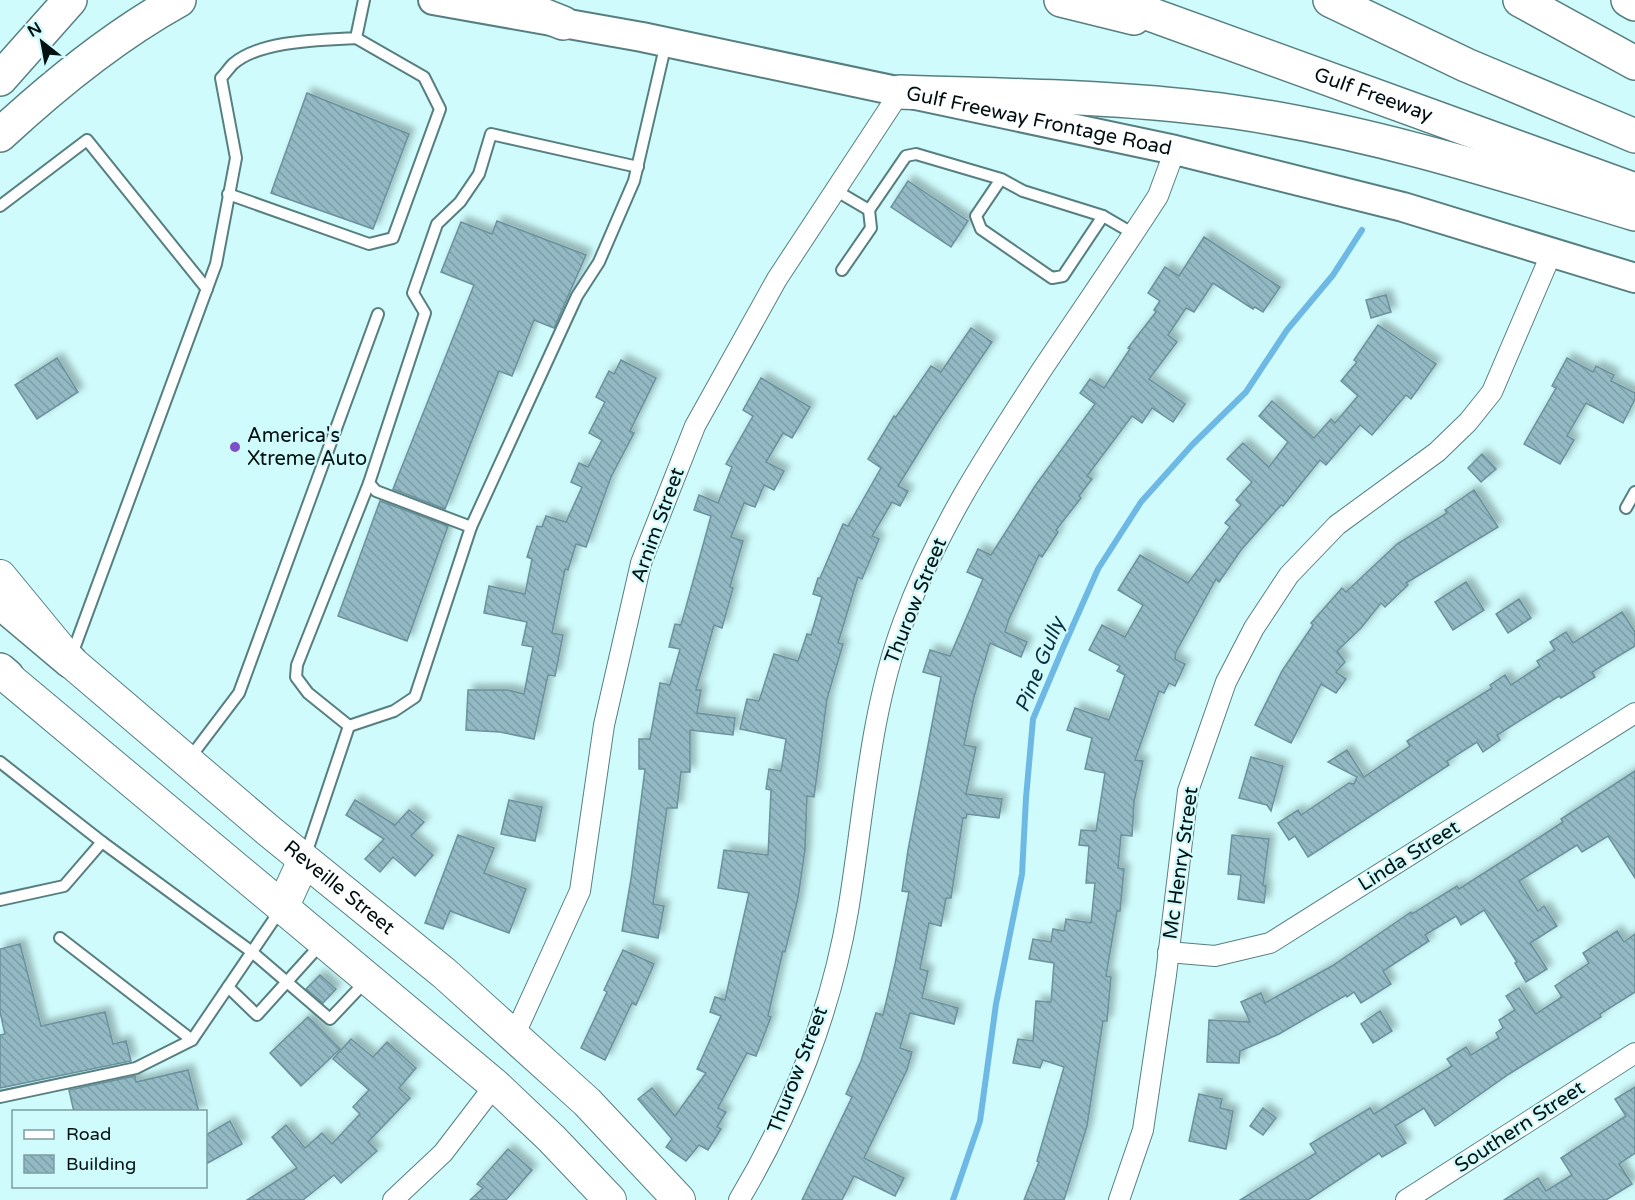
<svg xmlns="http://www.w3.org/2000/svg" width="1635" height="1200" viewBox="0 0 1635 1200" font-family="'Varela Round',sans-serif">
<style>
.lines{fill:none;stroke-linecap:round;stroke-linejoin:round}
.stream{stroke:#6eb8e6;stroke-width:6}
.building{fill:url(#building-back-hatch);stroke:#6b919c;stroke-width:1.5;filter:url(#shadow)}
.service-casing{stroke:#577f80;stroke-width:14}
.minor-casing{stroke:#577f80;stroke-width:22}
.secondary-casing{stroke:#577f80;stroke-width:32}
.primary-casing{stroke:#577f80;stroke-width:34}
.motorway-casing{stroke:#577f80;stroke-width:36}
.service{stroke:#fff;stroke-width:10}
.minor{stroke:#fff;stroke-width:20}
.secondary{stroke:#fff;stroke-width:28}
.primary{stroke:#fff;stroke-width:32}
.motorway{stroke:#fff;stroke-width:33}
.poi-dot{fill:#7c4fc8;stroke:#cffbfc;stroke-width:2}
.labels{text-anchor:middle;dominant-baseline:central;stroke-width:4.5;stroke-linejoin:round;paint-order:stroke}
.street-label{font-size:20px;fill:#020f10;stroke:#cffbfc}
.poi-label{font-size:20px;fill:#020f10;stroke:#cffbfc;text-anchor:start}
.water-label{font-size:21px;font-style:italic;fill:#0c2e41;stroke:#cffbfc}
</style>
<defs>
<pattern id="building-back-hatch" width="6" height="6" patternUnits="userSpaceOnUse" patternTransform="scale(1.5)"><rect width="6" height="6" fill="#92b9c4"/><path d="M-1 5l2 2M0 0l6 6M5-1l2 2" fill="none" stroke="#7c9ea7"/></pattern>
<filter id="shadow"><feDropShadow dx="5.5" dy="-5.5" stdDeviation="3" flood-color="#0004"/></filter>
</defs>
<rect width="100%" height="100%" fill="#cffbfc"/>
<g class="lines">
<polyline class="stream" points="953,1200 980,1121 996,1004 1022,874 1026,798 1033,719 1063,648 1098,569 1141,502 1192,445 1246,392 1287,330 1333,275 1362,230"/>
</g>
<g class="building">
<polygon points="307,93 409,134 373,229 271,193"/>
<polygon points="908,181 968,221 951,247 891,207"/>
<polygon points="497,221 586,255 554,328 534,320 512,376 499,371 445,509 393,489 474,285 441,272 461,222 492,234"/>
<polygon points="1204,237 1280,287 1263,312 1255,307 1253,309 1213,283 1194,312 1186,308 1168,335 1177,342 1149,379 1185,404 1173,422 1152,408 1142,423 1132,416 1087,476 1092,479 1079,496 1081,498 1056,530 1058,532 1042,557 1039,555 1009,619 1005,632 1027,642 1021,657 990,643 974,697 964,745 976,747 966,794 1002,799 999,818 967,814 966,818 963,818 951,898 946,898 941,926 929,923 920,969 928,971 922,998 958,1008 954,1024 910,1013 900,1048 912,1052 907,1070 864,1158 904,1178 895,1196 854,1176 842,1200 802,1200 852,1097 846,1094 861,1061 876,1013 883,1015 895,964 909,892 902,891 908,850 941,677 923,672 930,650 950,656 983,579 967,572 978,549 991,555 1035,486 1095,404 1080,393 1090,379 1104,388 1130,349 1128,348 1156,312 1154,310 1160,301 1148,293 1165,267 1179,276"/>
<polygon points="1386,295 1391,312 1371,318 1366,300"/>
<polygon points="1378,325 1436,364 1411,399 1406,395 1372,435 1360,425 1326,465 1320,460 1283,506 1281,505 1241,550 1219,582 1216,579 1176,652 1175,659 1185,664 1175,686 1169,683 1164,693 1159,691 1135,760 1143,761 1134,802 1132,836 1121,835 1118,868 1124,869 1120,911 1117,911 1106,976 1111,977 1107,1021 1103,1021 1087,1126 1064,1200 1024,1200 1039,1162 1037,1161 1064,1067 1043,1060 1040,1068 1013,1063 1018,1039 1033,1041 1036,1001 1051,1002 1054,963 1029,959 1033,939 1051,942 1053,929 1064,931 1066,919 1091,923 1095,883 1086,883 1089,846 1079,845 1081,830 1096,831 1105,773 1085,769 1092,738 1067,730 1075,708 1109,720 1125,675 1117,671 1120,666 1089,650 1102,625 1125,637 1143,605 1118,590 1140,555 1188,583 1230,527 1225,523 1241,505 1236,500 1252,482 1227,459 1243,443 1269,467 1288,442 1259,416 1272,401 1314,438 1331,419 1335,423 1358,396 1341,381 1357,362 1354,360"/>
<polygon points="971,328 992,342 935,426 898,486 908,491 900,506 892,502 872,536 879,539 862,579 858,577 838,643 843,644 827,699 814,797 807,796 805,850 798,898 785,952 783,951 768,1016 771,1017 756,1056 747,1053 718,1108 726,1112 717,1127 721,1129 708,1150 699,1145 686,1161 666,1147 672,1139 638,1099 652,1088 675,1116 706,1073 697,1069 721,1016 710,1012 715,997 725,1000 749,893 718,888 724,850 768,855 771,790 766,789 769,769 781,771 786,739 740,729 747,699 759,701 774,654 798,661 807,634 811,635 822,597 813,594 818,578 820,578 843,524 848,526 881,468 868,459 894,416 896,417 931,366 941,372"/>
<polygon points="57,358 78,392 37,419 15,385"/>
<polygon points="1567,358 1593,372 1596,366 1614,375 1611,381 1635,393 1635,399 1623,423 1586,403 1567,436 1574,440 1560,464 1524,444 1556,388 1552,386"/>
<polygon points="621,360 656,378 630,431 634,433 611,477 586,547 576,544 568,570 565,569 552,633 563,635 555,676 548,675 534,739 500,732 466,730 468,690 508,690 524,694 533,647 522,645 527,622 484,613 489,586 525,594 532,559 527,557 537,526 542,527 546,516 566,522 582,487 571,482 579,463 588,467 602,440 589,433 605,402 596,397 609,371 614,374"/>
<polygon points="761,378 810,407 792,438 783,433 766,462 784,471 774,490 764,485 755,507 744,503 731,537 743,541 730,587 733,588 722,628 714,625 696,690 701,690 697,713 735,718 733,735 690,730 690,772 681,772 677,808 667,808 653,904 664,906 658,938 622,931 631,879 645,769 639,769 639,739 650,739 660,683 670,685 680,649 669,647 675,624 681,625 711,516 694,510 699,495 718,503 732,467 726,464 753,416 743,410"/>
<polygon points="1482,454 1496,469 1481,482 1468,468"/>
<polygon points="1474,490 1498,527 1406,583 1408,585 1385,607 1381,603 1361,628 1337,651 1345,662 1336,672 1346,679 1336,693 1321,684 1291,743 1255,725 1282,671 1313,625 1311,623 1342,588 1346,592 1397,544 1447,513 1445,510"/>
<polygon points="380,501 448,526 407,641 338,616"/>
<polygon points="1466,582 1484,610 1453,630 1435,602"/>
<polygon points="1519,599 1531,618 1508,633 1496,614"/>
<polygon points="1622,612 1635,632 1635,646 1592,672 1595,677 1561,698 1559,696 1497,735 1500,740 1483,752 1477,742 1447,761 1449,765 1308,857 1295,836 1289,840 1278,823 1298,810 1301,815 1349,783 1354,784 1357,777 1328,762 1347,750 1364,777 1410,746 1407,741 1492,688 1490,685 1505,675 1511,685 1540,666 1537,661 1555,650 1550,642 1566,632 1573,643"/>
<polygon points="1251,757 1283,766 1271,811 1267,805 1239,798"/>
<polygon points="1635,771 1635,878 1608,836 1582,852 1577,845 1519,881 1538,911 1544,906 1557,926 1530,943 1547,969 1526,982 1515,963 1517,962 1484,910 1461,925 1456,916 1425,935 1429,941 1383,971 1391,984 1361,1003 1354,992 1347,997 1346,995 1279,1034 1240,1051 1239,1063 1207,1062 1209,1020 1250,1022 1241,1002 1261,993 1265,1003 1332,966 1411,912 1412,914 1457,886 1459,889 1517,852 1563,822 1561,819"/>
<polygon points="355,800 395,825 409,810 424,822 411,836 433,855 415,876 393,857 380,872 365,859 384,839 346,815"/>
<polygon points="509,800 542,807 535,841 501,834"/>
<polygon points="458,835 494,848 484,873 526,889 509,933 450,911 443,929 425,923"/>
<polygon points="1232,835 1269,839 1263,885 1266,886 1264,903 1238,899 1241,875 1228,874"/>
<polygon points="1617,931 1624,942 1635,934 1635,992 1600,1014 1601,1017 1509,1074 1435,1126 1424,1108 1395,1126 1406,1143 1382,1157 1379,1153 1308,1200 1240,1200 1316,1153 1310,1144 1370,1108 1374,1114 1452,1066 1447,1059 1466,1047 1471,1055 1499,1038 1496,1033 1503,1028 1499,1020 1515,1010 1506,996 1519,988 1536,1014 1562,997 1555,986 1589,963 1583,953"/>
<polygon points="20,944 41,1026 105,1012 113,1044 126,1041 131,1061 0,1088 0,1035 5,1034 0,1012 0,949"/>
<polygon points="623,950 654,964 636,1005 632,1003 605,1060 581,1048 607,992 604,990"/>
<polygon points="320,975 336,989 323,1003 306,989"/>
<polygon points="1380,1011 1392,1031 1373,1043 1361,1024"/>
<polygon points="308,1017 340,1049 301,1086 270,1053"/>
<polygon points="351,1039 373,1057 387,1042 416,1068 399,1088 410,1098 368,1142 377,1151 341,1183 334,1175 303,1200 247,1200 297,1168 272,1137 286,1125 305,1148 322,1133 332,1144 360,1114 353,1107 369,1090 333,1059"/>
<polygon points="188,1070 199,1112 74,1112 69,1090 135,1076 136,1082"/>
<polygon points="1635,1087 1635,1153 1619,1164 1632,1184 1606,1200 1504,1200 1538,1178 1546,1191 1572,1175 1561,1158 1626,1116 1615,1099"/>
<polygon points="1199,1094 1222,1099 1220,1108 1233,1111 1226,1149 1189,1141"/>
<polygon points="1263,1108 1276,1118 1263,1135 1250,1126"/>
<polygon points="230,1121 242,1144 206,1164 206,1135"/>
<polygon points="508,1149 532,1170 506,1200 470,1200 483,1188 477,1184"/>
</g>
<g class="lines">
<g class="service-casing">
<g id="service">
<polyline points="835,190 869,210 906,156 916,154 1001,179 1023,191 1103,216 1063,276 1052,278 981,229 976,216 1001,179"/>
<polyline points="228,194 369,244 393,238 440,109 424,77 356,38"/>
<polyline points="0,206 87,140 207,289"/>
<polyline points="1103,216 1134,234"/>
<polyline points="842,270 871,228 869,210"/>
<polyline points="1626,508 1635,492"/>
<polyline points="471,527 376,491 369,483 425,313 413,293 437,224 460,202 479,174 491,134 638,167"/>
<path d="M71,657l145,-393 20,-106 -15,-80c4,-4 8,-10 12,-14 27,-24 89,-24 123,-26l8,-38"/>
<polyline points="349,726 394,711 415,697 471,527 577,296 599,262 634,181 666,43"/>
<polyline points="349,726 308,693 296,677 297,665 369,483"/>
<polyline points="189,759 239,693 378,314"/>
<polyline points="0,762 102,842 64,886 0,900"/>
<polyline points="102,842 252,952 330,1019 366,981"/>
<polyline points="305,857 349,726"/>
<polyline points="60,938 192,1040"/>
<polyline points="228,987 257,1015 321,944"/>
<polyline points="0,1097 136,1068 192,1040 281,909"/>
</g>
</g>
<g class="minor-casing">
<g id="minor">
<polyline points="1168,952 1215,956 1270,943 1635,713"/>
<polyline points="514,1036 580,891 604,725 641,563 695,426 777,279 900,92"/>
<polyline points="393,1200 443,1153 495,1085"/>
<path d="M739,1200c52,-87 92,-188 109,-289 16,-96 21,-196 55,-288 33,-92 85,-171 138,-252 39,-58 79,-116 117,-175l17,-46"/>
<polyline points="1119,1200 1143,1130 1166,975 1188,791 1226,682 1254,628 1289,575 1337,525 1437,452 1468,422 1492,392 1552,252"/>
<polyline points="1406,1200 1635,1053"/>
</g>
</g>
<g class="secondary-casing">
<g id="secondary">
<path id="s1" d="M433,0l209,37 533,113 228,57 232,71"/>
</g>
</g>
<g class="primary-casing">
<g id="primary">
<path id="s2" d="M0,576l70,85 199,170 175,142 143,129 92,98"/>
<polyline points="0,671 495,1085 551,1138 610,1200"/>
<polyline points="282,908 304,860"/>
</g>
</g>
<g class="motorway-casing">
<g id="motorway">
<polyline points="505,0 563,23"/>
<polyline points="1061,0 1134,18"/>
<path id="s3" d="M1111,0l524,190"/>
<polyline points="1330,0 1466,65 1635,136"/>
<polyline points="1520,0 1635,63"/>
<polyline points="1628,0 1635,4"/>
<polyline points="0,79 70,0"/>
<path d="M900,92c112,4 224,4 335,20 137,20 268,62 400,102"/>
<path d="M0,135c55,-51 114,-99 179,-135"/>
<polyline points="0,602 70,661"/>
<polyline points="0,670 7,676"/>
</g>
</g>
<use href="#service" class="service"/>
<use href="#minor" class="minor"/>
<use href="#secondary" class="secondary"/>
<use href="#primary" class="primary"/>
<use href="#motorway" class="motorway"/>
</g>
<circle class="poi-dot" cx="235" cy="447" r="6"/>
<g class="labels">
<g class="street-label">
<text stroke="none"><textPath href="#s3" startOffset="279">Gulf Freeway</textPath></text>
<text stroke="none"><textPath href="#s1" startOffset="618">Gulf Freeway Frontage Road</textPath></text>
<text transform="translate(658 525) rotate(-70)">Arnim Street</text>
<text transform="translate(916 601) rotate(-68)">Thurow Street</text>
<text transform="translate(1409 856) rotate(-32)">Linda Street</text>
<text transform="translate(1181 863) rotate(-82)">Mc Henry Street</text>
<text stroke="none"><textPath href="#s2" startOffset="462">Reveille Street</textPath></text>
<text transform="translate(798 1070) rotate(-69)">Thurow Street</text>
<text transform="translate(1520 1127) rotate(-33)">Southern Street</text>
</g>
<g class="poi-label">
<text x="247" y="436">America's<tspan x="247" dy="23">Xtreme Auto</tspan></text>
</g>
<g class="water-label">
<text transform="translate(1040 665) rotate(-68)">Pine Gully</text>
</g>
</g>
<rect x="12" y="1110" width="195" height="78" fill="#cffbfc" stroke="#7d9d9e" stroke-width="1.5"/>
<rect x="24" y="1130" width="30" height="9" fill="#ffffff" stroke="#7d9d9e" stroke-width="1.5"/>
<text x="66" y="1140" font-size="18" fill="#020f10">Road</text>
<rect x="24" y="1155" width="30" height="18" fill="url(#building-back-hatch)" stroke="#7d9d9e" stroke-width="1.5"/>
<text x="66" y="1170" font-size="18" fill="#020f10">Building</text>
<g transform="translate(42 42) rotate(329)" stroke="#cffbfc" stroke-width="4.5" paint-order="stroke">
<path d="M0-4.5L10 22L0 15L-10 22Z" fill="#020f10"/>
<text y="-9" font-size="16" font-weight="bold" text-anchor="middle" fill="#020f10">N</text>
</g>
</svg>
